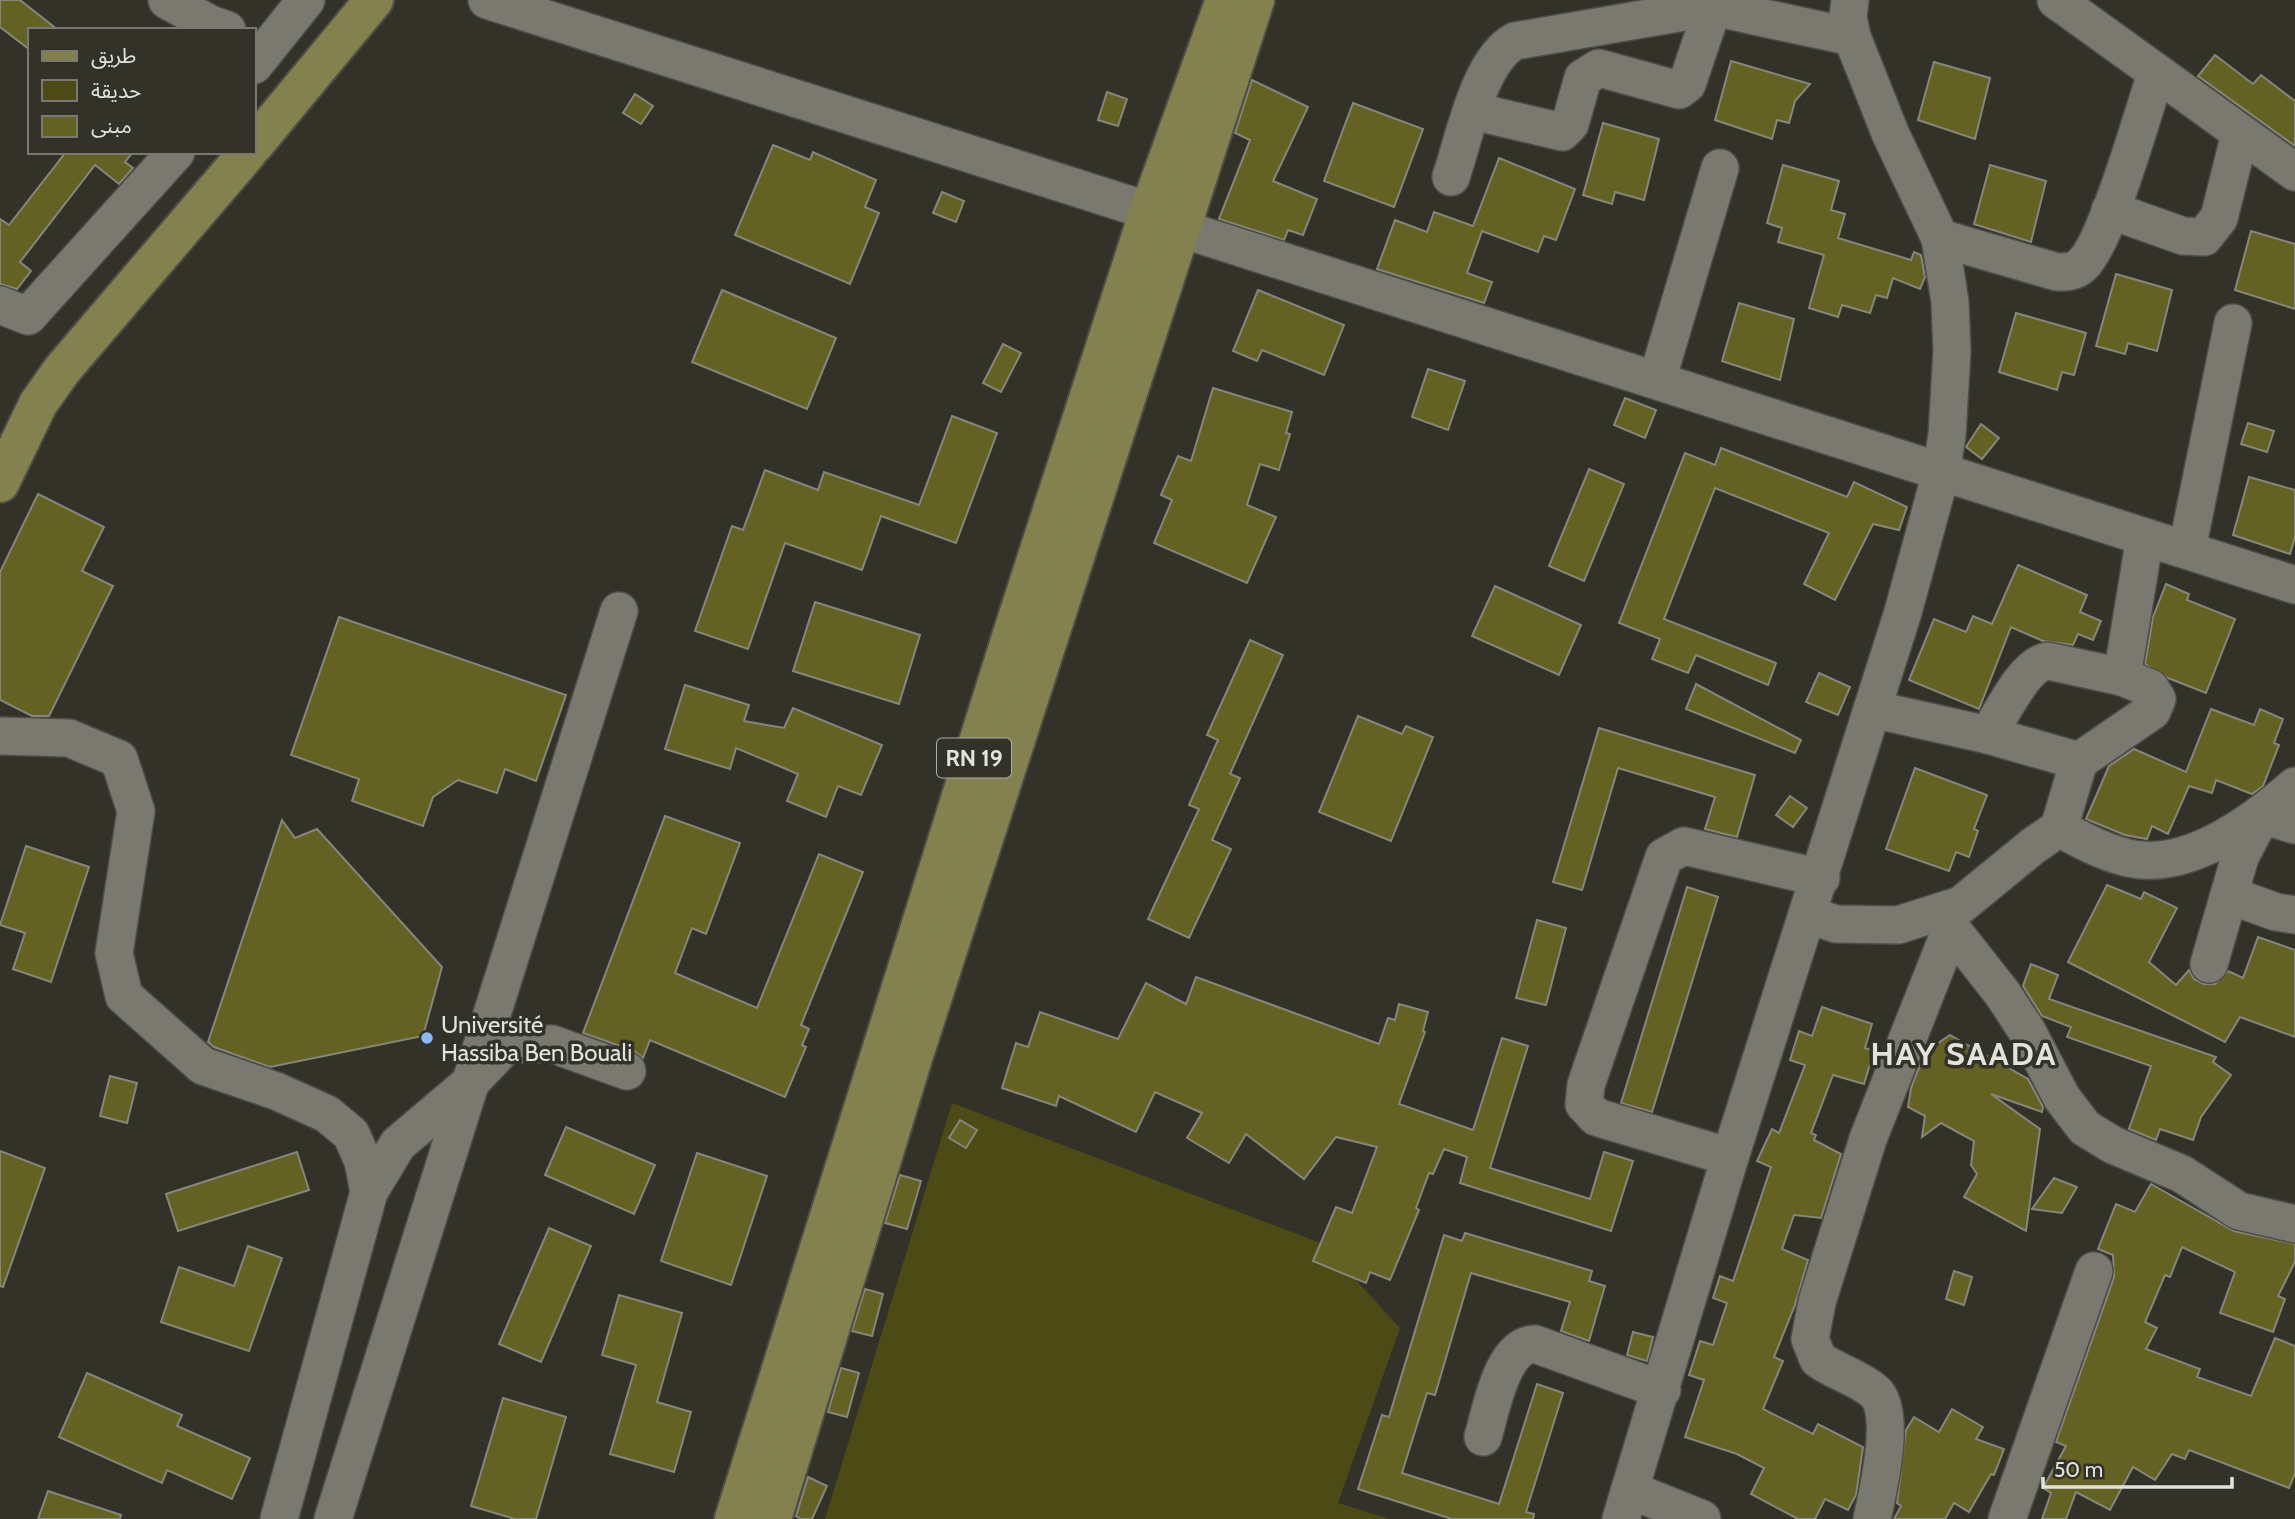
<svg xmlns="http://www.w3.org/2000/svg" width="2295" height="1519" viewBox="0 0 2295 1519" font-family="Cabin,'Noto Sans Arabic',sans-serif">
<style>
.green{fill:#4c4b15}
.building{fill:#646222;stroke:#86877c;stroke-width:2}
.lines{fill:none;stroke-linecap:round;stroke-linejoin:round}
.minor-casing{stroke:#4e4e47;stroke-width:40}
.major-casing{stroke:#4e4e47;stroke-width:42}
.minor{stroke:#79796f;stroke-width:37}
.major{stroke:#83824f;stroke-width:38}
.poi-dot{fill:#8cb9fc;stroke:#323229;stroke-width:2.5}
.labels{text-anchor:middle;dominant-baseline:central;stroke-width:7;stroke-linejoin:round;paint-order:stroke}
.shield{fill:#323229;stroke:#aeaea8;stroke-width:2}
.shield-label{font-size:23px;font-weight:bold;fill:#e3e3de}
.poi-label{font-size:24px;fill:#e3e3de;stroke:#323229;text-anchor:start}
.district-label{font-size:32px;font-weight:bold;letter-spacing:2px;fill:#e3e3de;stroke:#323229}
</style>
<rect width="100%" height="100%" fill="#323229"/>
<polygon class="green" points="952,1103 1323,1244 1400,1328 1338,1503 1389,1519 825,1519"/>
<g class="building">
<polygon points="0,0 20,0 58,30 30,30 30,50 0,27"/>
<polygon points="2215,55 2253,84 2261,75 2295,101 2295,146 2198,76"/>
<polygon points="1731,61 1810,84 1795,101 1789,123 1777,120 1772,139 1715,120"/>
<polygon points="1934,62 1990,78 1975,139 1918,120"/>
<polygon points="1252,80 1308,107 1273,181 1317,199 1303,235 1288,230 1284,240 1219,219 1250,140 1235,133"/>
<polygon points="1107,92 1127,99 1118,126 1098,120"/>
<polygon points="635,94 653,106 641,124 623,113"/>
<polygon points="1353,103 1423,129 1394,207 1324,181"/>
<polygon points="1603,123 1659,139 1644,200 1615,192 1612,204 1583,195"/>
<polygon points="773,145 810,160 813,152 876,180 865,207 879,213 850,284 735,235"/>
<polygon points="66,152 133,152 125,162 133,168 119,184 95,165 20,262 31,271 17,289 0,284 0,219 9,225"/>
<polygon points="1499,158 1575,189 1556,240 1544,236 1538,252 1482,231 1467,273 1492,282 1484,303 1377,269 1395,220 1427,232 1434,212 1473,226"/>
<polygon points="1783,165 1839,181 1831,210 1845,214 1838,238 1911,260 1914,252 1921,255 1925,277 1920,289 1893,278 1887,298 1876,295 1870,313 1842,305 1838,317 1809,308 1824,255 1778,242 1782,228 1767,223"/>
<polygon points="1990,165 2046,181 2031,242 1974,224"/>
<polygon points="942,192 964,201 956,222 933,213"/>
<polygon points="2251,231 2295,244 2295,309 2235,290"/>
<polygon points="2116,274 2172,290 2157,351 2128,343 2125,354 2096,346"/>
<polygon points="722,290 836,338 807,409 692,362"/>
<polygon points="1258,290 1344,325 1324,375 1262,350 1257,361 1233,351"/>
<polygon points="1739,303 1794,319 1780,380 1722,361"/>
<polygon points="2016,313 2086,333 2074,375 2062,372 2057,390 1999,372"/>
<polygon points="1003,344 1021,353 1001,392 983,383"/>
<polygon points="1428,369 1465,381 1448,430 1412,417"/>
<polygon points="1213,388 1292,412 1286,433 1290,434 1279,470 1260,464 1247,505 1276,517 1247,583 1154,543 1172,500 1161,495 1178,456 1191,461"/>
<polygon points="1625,398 1656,410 1645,438 1614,425"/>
<polygon points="952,416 997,433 956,543 881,516 862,570 785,543 748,649 695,631 732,526 743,530 765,470 818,490 824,472 919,505"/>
<polygon points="2248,423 2274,431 2267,452 2241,444"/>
<polygon points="1981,424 1999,438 1982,459 1966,447"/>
<polygon points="1721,448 1847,497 1854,482 1907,507 1899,530 1873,524 1835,600 1804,584 1829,533 1715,488 1664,619 1776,663 1768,685 1696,655 1688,673 1652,659 1660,639 1619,623 1685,453 1715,465"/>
<polygon points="1589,469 1624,484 1584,581 1549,566"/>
<polygon points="2249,477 2295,490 2295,537 2290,554 2233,535"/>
<polygon points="38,494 104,527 82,571 113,586 49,716 32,716 0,700 0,572"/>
<polygon points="2018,565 2087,595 2080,612 2101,621 2093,640 2078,634 2073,645 2043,641 2011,627 1979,709 1909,680 1934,619 1966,632 1973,616 1992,624"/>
<polygon points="2166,584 2189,594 2187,600 2235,619 2206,693 2168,678 2145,664 2153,617"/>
<polygon points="1495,586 1581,625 1559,675 1472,636"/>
<polygon points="815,602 920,635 899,704 793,671"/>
<polygon points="339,617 566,695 536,781 505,769 497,793 458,780 433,797 423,826 352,801 359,779 291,755"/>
<polygon points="1250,640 1283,655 1230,774 1240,778 1212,840 1231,849 1189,938 1148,919 1199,809 1189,805 1218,740 1207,735"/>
<polygon points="1819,673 1850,687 1838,715 1806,702"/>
<polygon points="1696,684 1801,740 1795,753 1686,709"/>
<polygon points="685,685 749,705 744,721 784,728 793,708 882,745 861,795 838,786 826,817 787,801 798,774 736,748 730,769 665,749"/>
<polygon points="2211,709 2254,725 2260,709 2283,719 2274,743 2279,745 2263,786 2252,794 2216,780 2212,793 2189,786 2168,834 2152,826 2147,839 2125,835 2086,819 2109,766 2134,749 2186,772"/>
<polygon points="1358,716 1402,734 1406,726 1433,737 1391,841 1319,812"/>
<polygon points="1599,728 1755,775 1737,837 1705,829 1715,797 1618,768 1582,890 1553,882"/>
<polygon points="1915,768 1987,795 1974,829 1978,831 1969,857 1956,852 1949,871 1886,849"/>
<polygon points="1790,796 1807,808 1793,827 1776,815"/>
<polygon points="665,816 740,843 706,934 692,928 675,973 757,1008 819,854 863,872 801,1025 809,1029 802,1045 806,1047 785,1097 650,1040 643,1058 634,1051 583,1033"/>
<polygon points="282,820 295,838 317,829 442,967 423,1036 270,1067 214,1047 208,1042"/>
<polygon points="26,846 89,867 51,982 13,969 25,933 0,925"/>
<polygon points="2107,885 2141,899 2144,892 2177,908 2149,962 2176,985 2189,970 2194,979 2204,984 2215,984 2228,971 2243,978 2258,937 2295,950 2295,1037 2240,1017 2225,1042 2068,962"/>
<polygon points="1687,887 1718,897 1652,1112 1621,1103"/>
<polygon points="1537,920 1566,928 1546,1005 1516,998"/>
<polygon points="2031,964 2058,975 2049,999 2216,1057 2213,1062 2231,1075 2201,1117 2193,1140 2160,1129 2156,1140 2129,1129 2151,1066 2067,1037 2071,1027 2042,1016 2023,986"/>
<polygon points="1196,977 1379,1044 1388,1018 1395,1020 1399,1004 1428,1012 1423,1031 1425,1032 1399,1104 1473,1130 1502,1038 1528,1046 1490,1168 1590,1199 1604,1152 1633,1161 1611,1231 1460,1183 1467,1157 1444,1149 1433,1174 1429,1173 1416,1208 1419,1210 1390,1280 1370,1272 1366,1283 1313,1261 1336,1207 1352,1213 1377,1147 1336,1137 1304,1179 1246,1134 1229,1163 1187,1138 1202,1113 1155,1092 1136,1132 1059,1096 1056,1106 1002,1088 1016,1043 1028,1047 1040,1012 1118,1039 1146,983 1186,1004"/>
<polygon points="1822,1007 1872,1024 1865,1048 1874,1051 1864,1084 1833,1075 1811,1133 1816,1135 1814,1140 1841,1154 1821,1218 1794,1215 1782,1249 1808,1260 1795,1305 1774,1357 1783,1361 1763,1409 1813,1434 1818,1424 1863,1447 1856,1495 1848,1510 1825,1499 1815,1519 1798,1519 1751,1494 1764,1468 1737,1454 1685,1437 1704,1380 1689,1375 1700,1341 1713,1345 1727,1303 1713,1298 1720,1276 1733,1281 1771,1167 1757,1161 1772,1129 1779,1133 1805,1065 1790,1060 1799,1031 1812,1036"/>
<polygon points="1950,1035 2028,1079 2043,1107 2042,1112 1991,1094 2040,1129 2026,1231 1964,1197 1977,1174 1971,1165 1974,1141 1941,1123 1922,1137 1925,1116 1908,1107 1911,1088 1925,1052"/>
<polygon points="110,1076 137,1083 127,1123 100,1116"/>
<polygon points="960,1120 977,1130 966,1148 949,1138"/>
<polygon points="566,1127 655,1165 634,1214 545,1175"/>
<polygon points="0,1151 45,1168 3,1287 0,1286"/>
<polygon points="297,1152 309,1190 178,1231 166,1194"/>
<polygon points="697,1153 767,1176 731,1285 661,1261"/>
<polygon points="900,1175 921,1181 907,1229 885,1223"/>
<polygon points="2054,1178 2077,1187 2062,1213 2032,1209"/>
<polygon points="2151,1184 2234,1231 2295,1244 2295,1262 2278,1296 2285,1299 2273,1332 2220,1313 2235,1272 2182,1247 2170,1277 2165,1275 2145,1322 2157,1328 2146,1349 2200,1369 2197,1377 2251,1396 2275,1338 2295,1346 2295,1473 2289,1488 2189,1450 2185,1459 2172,1454 2155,1480 2133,1467 2110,1510 2076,1492 2066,1519 2042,1519 2051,1493 2043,1488 2066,1446 2056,1442 2114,1277 2113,1255 2098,1249 2116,1204 2135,1212"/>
<polygon points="549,1228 591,1246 541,1362 499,1344"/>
<polygon points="1465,1233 1592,1271 1589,1281 1605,1286 1589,1341 1561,1331 1570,1302 1471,1273 1435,1395 1427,1393 1402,1473 1499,1504 1537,1384 1563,1393 1526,1512 1534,1514 1533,1519 1452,1519 1358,1489 1382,1415 1389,1417 1444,1235 1462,1241"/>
<polygon points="248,1246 282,1258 249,1351 161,1322 179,1267 234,1286"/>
<polygon points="1954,1271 1972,1277 1964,1305 1946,1299"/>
<polygon points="865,1289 883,1294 872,1336 852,1331"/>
<polygon points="619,1295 682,1313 657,1402 691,1412 674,1472 610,1454 636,1365 602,1355"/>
<polygon points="1633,1332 1653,1337 1647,1361 1627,1355"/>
<polygon points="841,1368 859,1373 847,1417 828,1412"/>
<polygon points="87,1373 182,1415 177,1426 250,1458 232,1499 167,1470 162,1483 59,1437"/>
<polygon points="503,1398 566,1417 536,1519 515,1519 471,1506"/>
<polygon points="1952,1409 1983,1427 1976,1439 2004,1449 1994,1475 1991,1474 1969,1512 1954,1503 1945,1519 1894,1519 1901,1506 1897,1503 1906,1430 1914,1417 1939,1432"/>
<polygon points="808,1477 827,1486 812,1519 801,1519 796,1516"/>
<polygon points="48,1491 121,1515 120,1519 38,1519"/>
</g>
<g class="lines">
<g class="minor-casing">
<g id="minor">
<polyline points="167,0 210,24 227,30"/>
<polyline points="487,0 1149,211 1179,228 2295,585"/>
<polyline points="2056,0 2295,172"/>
<polyline points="254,65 306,0"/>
<polyline points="1473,111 1562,132 1570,124 1583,78 1599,68 1679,90 1687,84 1713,7"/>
<path d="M1451,177c13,-38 28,-117 64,-136l198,-34 139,30"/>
<polyline points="2110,210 2183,236 2204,237 2219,218 2240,134"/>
<path d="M1940,238l117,34c10,0 18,0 25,-7 25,-22 61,-153 74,-191"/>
<polyline points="0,305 28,316 176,152"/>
<polyline points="1657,380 1720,168"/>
<polyline points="2187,549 2233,323"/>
<polyline points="1872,709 1988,735 2079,761 2152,711 2157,699 2150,688 2122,677 2145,537"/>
<path d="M1988,735c13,-20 36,-71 60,-74l74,16"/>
<polyline points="0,736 69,738 119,759 136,811 114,953 124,996 203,1066 276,1091 327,1114 351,1134 363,1161 369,1192 279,1519"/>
<polyline points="2059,828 2079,761"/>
<polyline points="2229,895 2276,912 2295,915"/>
<polyline points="1939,913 2002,993 2027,1031 2062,1098 2085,1128 2113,1145 2182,1174 2239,1211 2295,1224"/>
<path d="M1809,915l27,9 62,1 63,-20 72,-59 26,-18c22,12 44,24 69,30 59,14 125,-35 167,-72"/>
<polyline points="2209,964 2240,857 2262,815 2295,825"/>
<polyline points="1730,1157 1596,1117 1584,1104 1586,1085 1664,857 1684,846 1821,878"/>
<polyline points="369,1192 398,1144 470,1083 507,1044 552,1044 627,1071"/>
<path d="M1483,1437c8,-26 18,-92 52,-93l127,46"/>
<polyline points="1630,1490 1702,1519"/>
<polyline points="333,1519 619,611"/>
<polyline points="1621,1519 1730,1157 1903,612 1941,473 1947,435 1952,351 1950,302 1940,238 1891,135 1852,37 1848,17 1850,0"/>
<path d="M1872,1519c6,-28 25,-107 3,-127 -17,-15 -40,-20 -57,-33l-8,-20 7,-37 51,-163 83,-210"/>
<polyline points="2007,1519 2094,1271"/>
</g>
</g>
<g class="major-casing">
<g id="major">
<polyline points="254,145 374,0"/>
<polyline points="0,483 38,404 62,370 248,152"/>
<polyline points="734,1519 1013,631 1149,211 1225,0"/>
<polyline points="772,1519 913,1058 1255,0"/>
</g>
</g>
<use href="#minor" class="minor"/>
<use href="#major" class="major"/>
</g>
<circle class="poi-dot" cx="427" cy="1038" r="7"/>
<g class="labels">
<rect class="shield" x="937" y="738.5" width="74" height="39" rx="5"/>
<g class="shield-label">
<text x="974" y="758">RN 19</text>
</g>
<g class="poi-label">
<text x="441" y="1024">Université<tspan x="441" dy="28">Hassiba Ben Bouali</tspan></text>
</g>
<g class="district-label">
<text x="1964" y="1053">HAY SAADA</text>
</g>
</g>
<rect x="28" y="28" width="228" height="126" fill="#323229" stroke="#797971" stroke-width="2"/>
<rect x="42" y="51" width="35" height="10" fill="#83824f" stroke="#797971" stroke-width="2"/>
<text x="91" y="63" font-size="21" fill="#e3e3de">طريق</text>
<rect x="42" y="80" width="35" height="21" fill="#4c4b15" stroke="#797971" stroke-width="2"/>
<text x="91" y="98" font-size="21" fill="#e3e3de">حديقة</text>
<rect x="42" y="116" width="35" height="21" fill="#646222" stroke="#797971" stroke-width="2"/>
<text x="91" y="133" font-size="21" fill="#e3e3de">مبنى</text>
<path d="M2043 1477v10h189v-10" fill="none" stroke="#e3e3de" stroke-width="3.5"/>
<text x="2054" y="1477" font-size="21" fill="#e3e3de" stroke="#323229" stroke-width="5" paint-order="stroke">50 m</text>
</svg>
